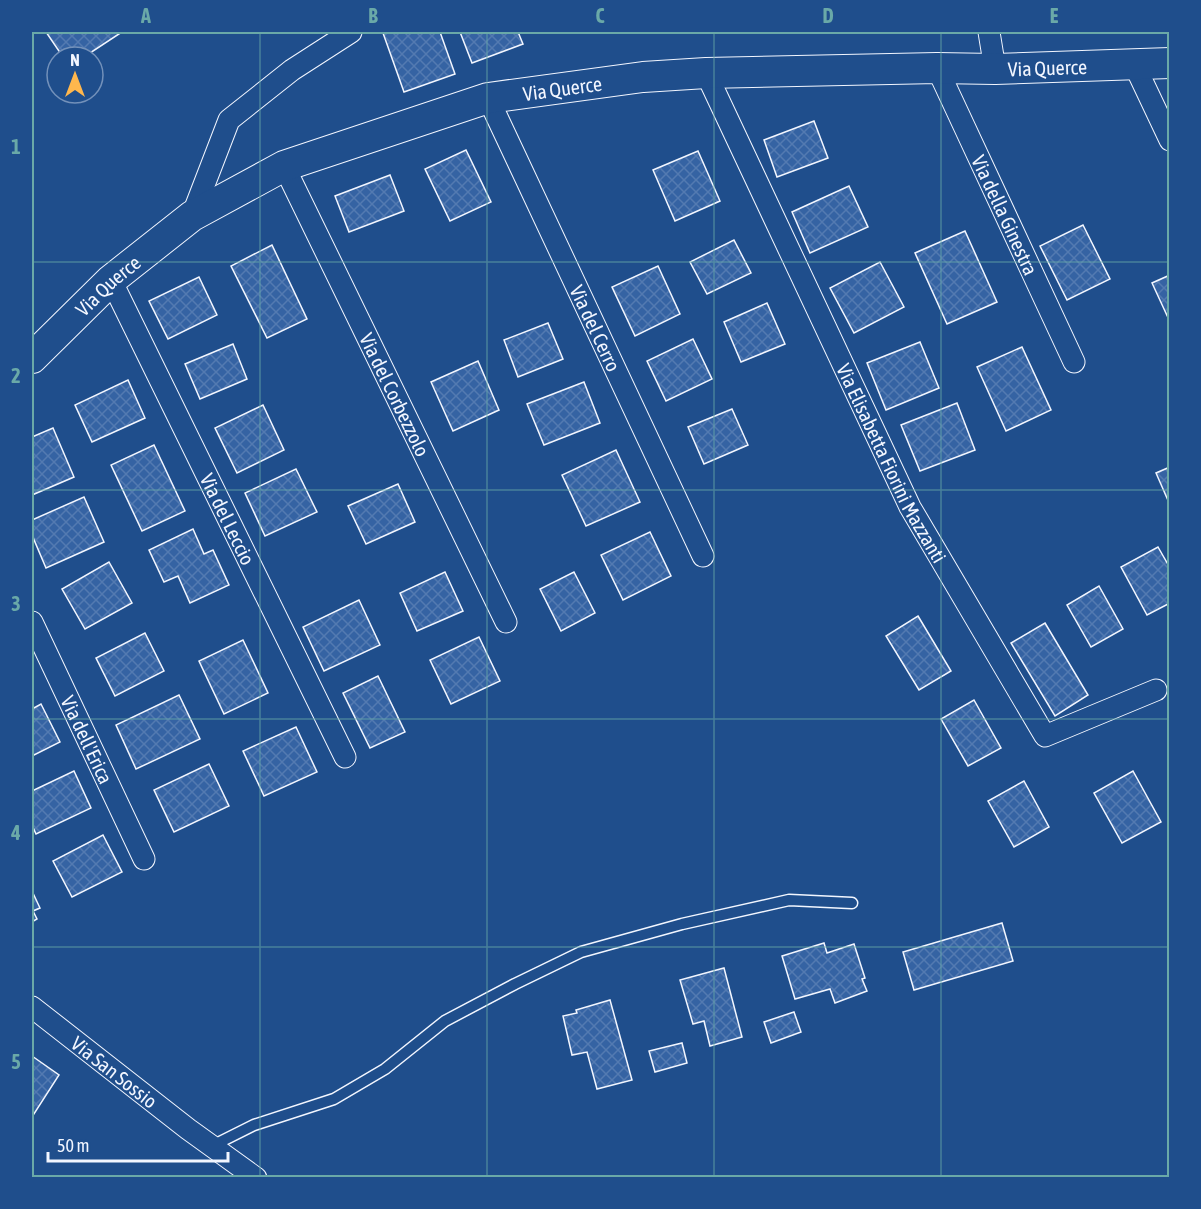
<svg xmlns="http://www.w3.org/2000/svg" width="1201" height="1209" viewBox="0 0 1201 1209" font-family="'Asap Condensed',sans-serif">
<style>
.building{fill:url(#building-cross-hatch);stroke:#f2f6ff;stroke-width:1.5}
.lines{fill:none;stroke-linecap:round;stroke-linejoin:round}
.lane-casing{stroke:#f2f6ff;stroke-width:13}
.street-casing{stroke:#f2f6ff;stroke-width:23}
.secondary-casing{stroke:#f2f6ff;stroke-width:32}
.lane{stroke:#1f4e8c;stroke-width:10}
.street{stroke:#1f4e8c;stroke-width:21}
.secondary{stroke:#1f4e8c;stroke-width:30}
.grid{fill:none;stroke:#6aa9a8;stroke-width:1.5;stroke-opacity:0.55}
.labels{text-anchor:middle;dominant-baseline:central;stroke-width:4.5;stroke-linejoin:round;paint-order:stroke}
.street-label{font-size:20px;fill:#f2f6ff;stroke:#1f4e8c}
.neatline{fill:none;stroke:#6aa9a8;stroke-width:2}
.grid-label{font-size:20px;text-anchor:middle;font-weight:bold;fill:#6aa9a8}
</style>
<defs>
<pattern id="building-cross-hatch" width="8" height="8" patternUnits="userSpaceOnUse" patternTransform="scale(1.5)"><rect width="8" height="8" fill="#3563a3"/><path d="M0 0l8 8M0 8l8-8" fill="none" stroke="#537ab1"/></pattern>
</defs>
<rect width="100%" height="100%" fill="#1f4e8c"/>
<g class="building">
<polygon points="46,32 122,32 84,57 63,57"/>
<polygon points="386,32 440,32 455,74 404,92 383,33"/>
<polygon points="460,32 518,32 523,44 472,63"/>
<polygon points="814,121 828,158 777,177 764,140"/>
<polygon points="466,150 491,202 450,221 425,169"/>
<polygon points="698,151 720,201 675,221 653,170"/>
<polygon points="390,175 404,211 349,232 335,196"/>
<polygon points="849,186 868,227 810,253 792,212"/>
<polygon points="1083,225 1110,279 1067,300 1040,246"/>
<polygon points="965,231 997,302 947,324 915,253"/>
<polygon points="734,240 751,273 707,294 690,262"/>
<polygon points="272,245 307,319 267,338 231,266"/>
<polygon points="880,262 904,307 854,333 830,288"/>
<polygon points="658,266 680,314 635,336 612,287"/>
<polygon points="1170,275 1170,322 1152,283"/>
<polygon points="199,277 217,315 168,339 149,301"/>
<polygon points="767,303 785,344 741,362 724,322"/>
<polygon points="548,323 563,359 518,377 504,340"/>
<polygon points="693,339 712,379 666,401 647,361"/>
<polygon points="920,342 939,388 886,410 867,363"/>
<polygon points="233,344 247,379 200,399 185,364"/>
<polygon points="1022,347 1051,410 1006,431 977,367"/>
<polygon points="478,361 499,410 453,431 431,382"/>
<polygon points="128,380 145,418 92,442 75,405"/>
<polygon points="584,382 600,423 544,445 527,404"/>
<polygon points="957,403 975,450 920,471 901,425"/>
<polygon points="263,405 284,450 237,473 215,428"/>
<polygon points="732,409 748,445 704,464 688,427"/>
<polygon points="53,428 74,477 32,495 32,437"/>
<polygon points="154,445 185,511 142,531 111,465"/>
<polygon points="616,450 640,502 586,526 562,475"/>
<polygon points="1170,467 1170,505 1156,473"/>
<polygon points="296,469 317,512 265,536 245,493"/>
<polygon points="398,484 415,522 366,544 348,506"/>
<polygon points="84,497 104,542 46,568 32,535 32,520"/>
<polygon points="193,529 204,554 213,550 229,585 190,603 178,576 164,582 149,550"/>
<polygon points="650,532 671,576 623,600 601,555"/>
<polygon points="1158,547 1170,568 1170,603 1147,615 1121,567"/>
<polygon points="109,562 132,603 85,629 62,589"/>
<polygon points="445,572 463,611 417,631 400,593"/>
<polygon points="574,572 595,613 561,631 540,589"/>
<polygon points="1099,586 1123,629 1091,647 1067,605"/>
<polygon points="359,600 380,645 324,671 303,627"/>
<polygon points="918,616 951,671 919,690 886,636"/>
<polygon points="1045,623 1088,695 1055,716 1011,643"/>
<polygon points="145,633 164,671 115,696 96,658"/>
<polygon points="479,637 500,681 451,704 430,660"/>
<polygon points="243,640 268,693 224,714 199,661"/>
<polygon points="378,676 405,732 370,748 343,693"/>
<polygon points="179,695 200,739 136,769 116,725"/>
<polygon points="974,700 1001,748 968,766 941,719"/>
<polygon points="41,704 60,742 32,756 32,709"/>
<polygon points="296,727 317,772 264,796 243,751"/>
<polygon points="209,764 229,806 174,832 154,790"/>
<polygon points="74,771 91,808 36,834 32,825 32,791"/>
<polygon points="1133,771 1161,822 1122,843 1094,793"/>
<polygon points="1024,781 1049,827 1014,847 988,801"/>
<polygon points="103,835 122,872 72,897 53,861"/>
<polygon points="32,891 40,908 33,911 37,919 32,922"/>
<polygon points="1002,923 1013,961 914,990 903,952"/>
<polygon points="824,943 827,953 854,944 865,978 862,979 867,991 835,1003 830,989 795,999 782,956"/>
<polygon points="724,968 742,1037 710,1046 704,1021 693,1024 680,980"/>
<polygon points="610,1000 632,1080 597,1089 587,1052 572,1055 563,1016 577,1013 576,1010"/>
<polygon points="794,1012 801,1032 771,1043 764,1022"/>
<polygon points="682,1043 687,1063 655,1072 649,1051"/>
<polygon points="32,1056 59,1075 32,1117"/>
</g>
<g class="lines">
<g class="lane-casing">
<polyline id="lane" points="212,1146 254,1125 334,1099 385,1069 445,1021 515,984 581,952 682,924 789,900 852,903"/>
</g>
<g class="street-casing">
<g id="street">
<polyline points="989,32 995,69"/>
<polyline points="1134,64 1170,140"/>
<path id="s1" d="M937,68l137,294"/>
<path id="s2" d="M706,73l204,434 135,229 111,-46"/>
<path id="s3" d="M488,98l215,458"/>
<path id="s4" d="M284,166l222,456"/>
<polyline points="192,216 229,120 292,70 351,32"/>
<path id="s5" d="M111,280l234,477"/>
<path id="s6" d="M32,622l112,237"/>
<path id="s7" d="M32,1007l156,122 68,49"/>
</g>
</g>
<g class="secondary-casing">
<g id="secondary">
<path id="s8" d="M32,358l79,-78 81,-64 92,-50 204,-68 155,-21 63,-4 231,-5 58,1 175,-6"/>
</g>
</g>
<use href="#lane" class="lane"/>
<use href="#street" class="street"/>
<use href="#secondary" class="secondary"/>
</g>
<path class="grid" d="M260,32v1146M487,32v1146M714,32v1146M941,32v1146M32,262h1138M32,490h1138M32,719h1138M32,947h1138"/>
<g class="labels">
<g class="street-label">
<text stroke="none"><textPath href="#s8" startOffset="1095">Via Querce</textPath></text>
<text stroke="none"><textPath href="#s8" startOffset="609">Via Querce</textPath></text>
<text stroke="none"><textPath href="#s1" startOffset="162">Via della Ginestra</textPath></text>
<text stroke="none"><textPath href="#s8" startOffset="105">Via Querce</textPath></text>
<text stroke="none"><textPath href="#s3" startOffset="254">Via del Cerro</textPath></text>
<text stroke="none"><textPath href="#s4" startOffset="254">Via del Corbezzolo</textPath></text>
<text stroke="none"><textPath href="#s2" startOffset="432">Via Elisabetta Fiorini Mazzanti</textPath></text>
<text stroke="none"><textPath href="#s5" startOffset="266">Via del Leccio</textPath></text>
<text stroke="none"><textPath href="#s6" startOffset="130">Via dell'Erica</textPath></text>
<text stroke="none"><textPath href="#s7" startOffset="105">Via San Sossio</textPath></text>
</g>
</g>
<rect width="1201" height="1209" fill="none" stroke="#1f4e8c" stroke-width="66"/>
<g transform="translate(75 75)"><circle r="28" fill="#1f4e8c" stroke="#7391ba" stroke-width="1.5"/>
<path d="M0-4.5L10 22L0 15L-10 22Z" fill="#ffb74d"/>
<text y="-9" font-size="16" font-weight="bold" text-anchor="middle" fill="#f2f6ff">N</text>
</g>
<path d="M48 1152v9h180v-9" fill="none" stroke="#f2f6ff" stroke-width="3"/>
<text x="57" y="1152" font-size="18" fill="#f2f6ff" stroke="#1f4e8c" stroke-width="4.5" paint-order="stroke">50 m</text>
<rect x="33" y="33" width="1135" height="1143" class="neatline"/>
<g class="grid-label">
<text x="146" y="23">A</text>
<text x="373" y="23">B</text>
<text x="600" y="23">C</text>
<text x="828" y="23">D</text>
<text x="1054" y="23">E</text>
<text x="16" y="154">1</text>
<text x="16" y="383">2</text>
<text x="16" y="611">3</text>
<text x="16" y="840">4</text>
<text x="16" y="1069">5</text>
</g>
</svg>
